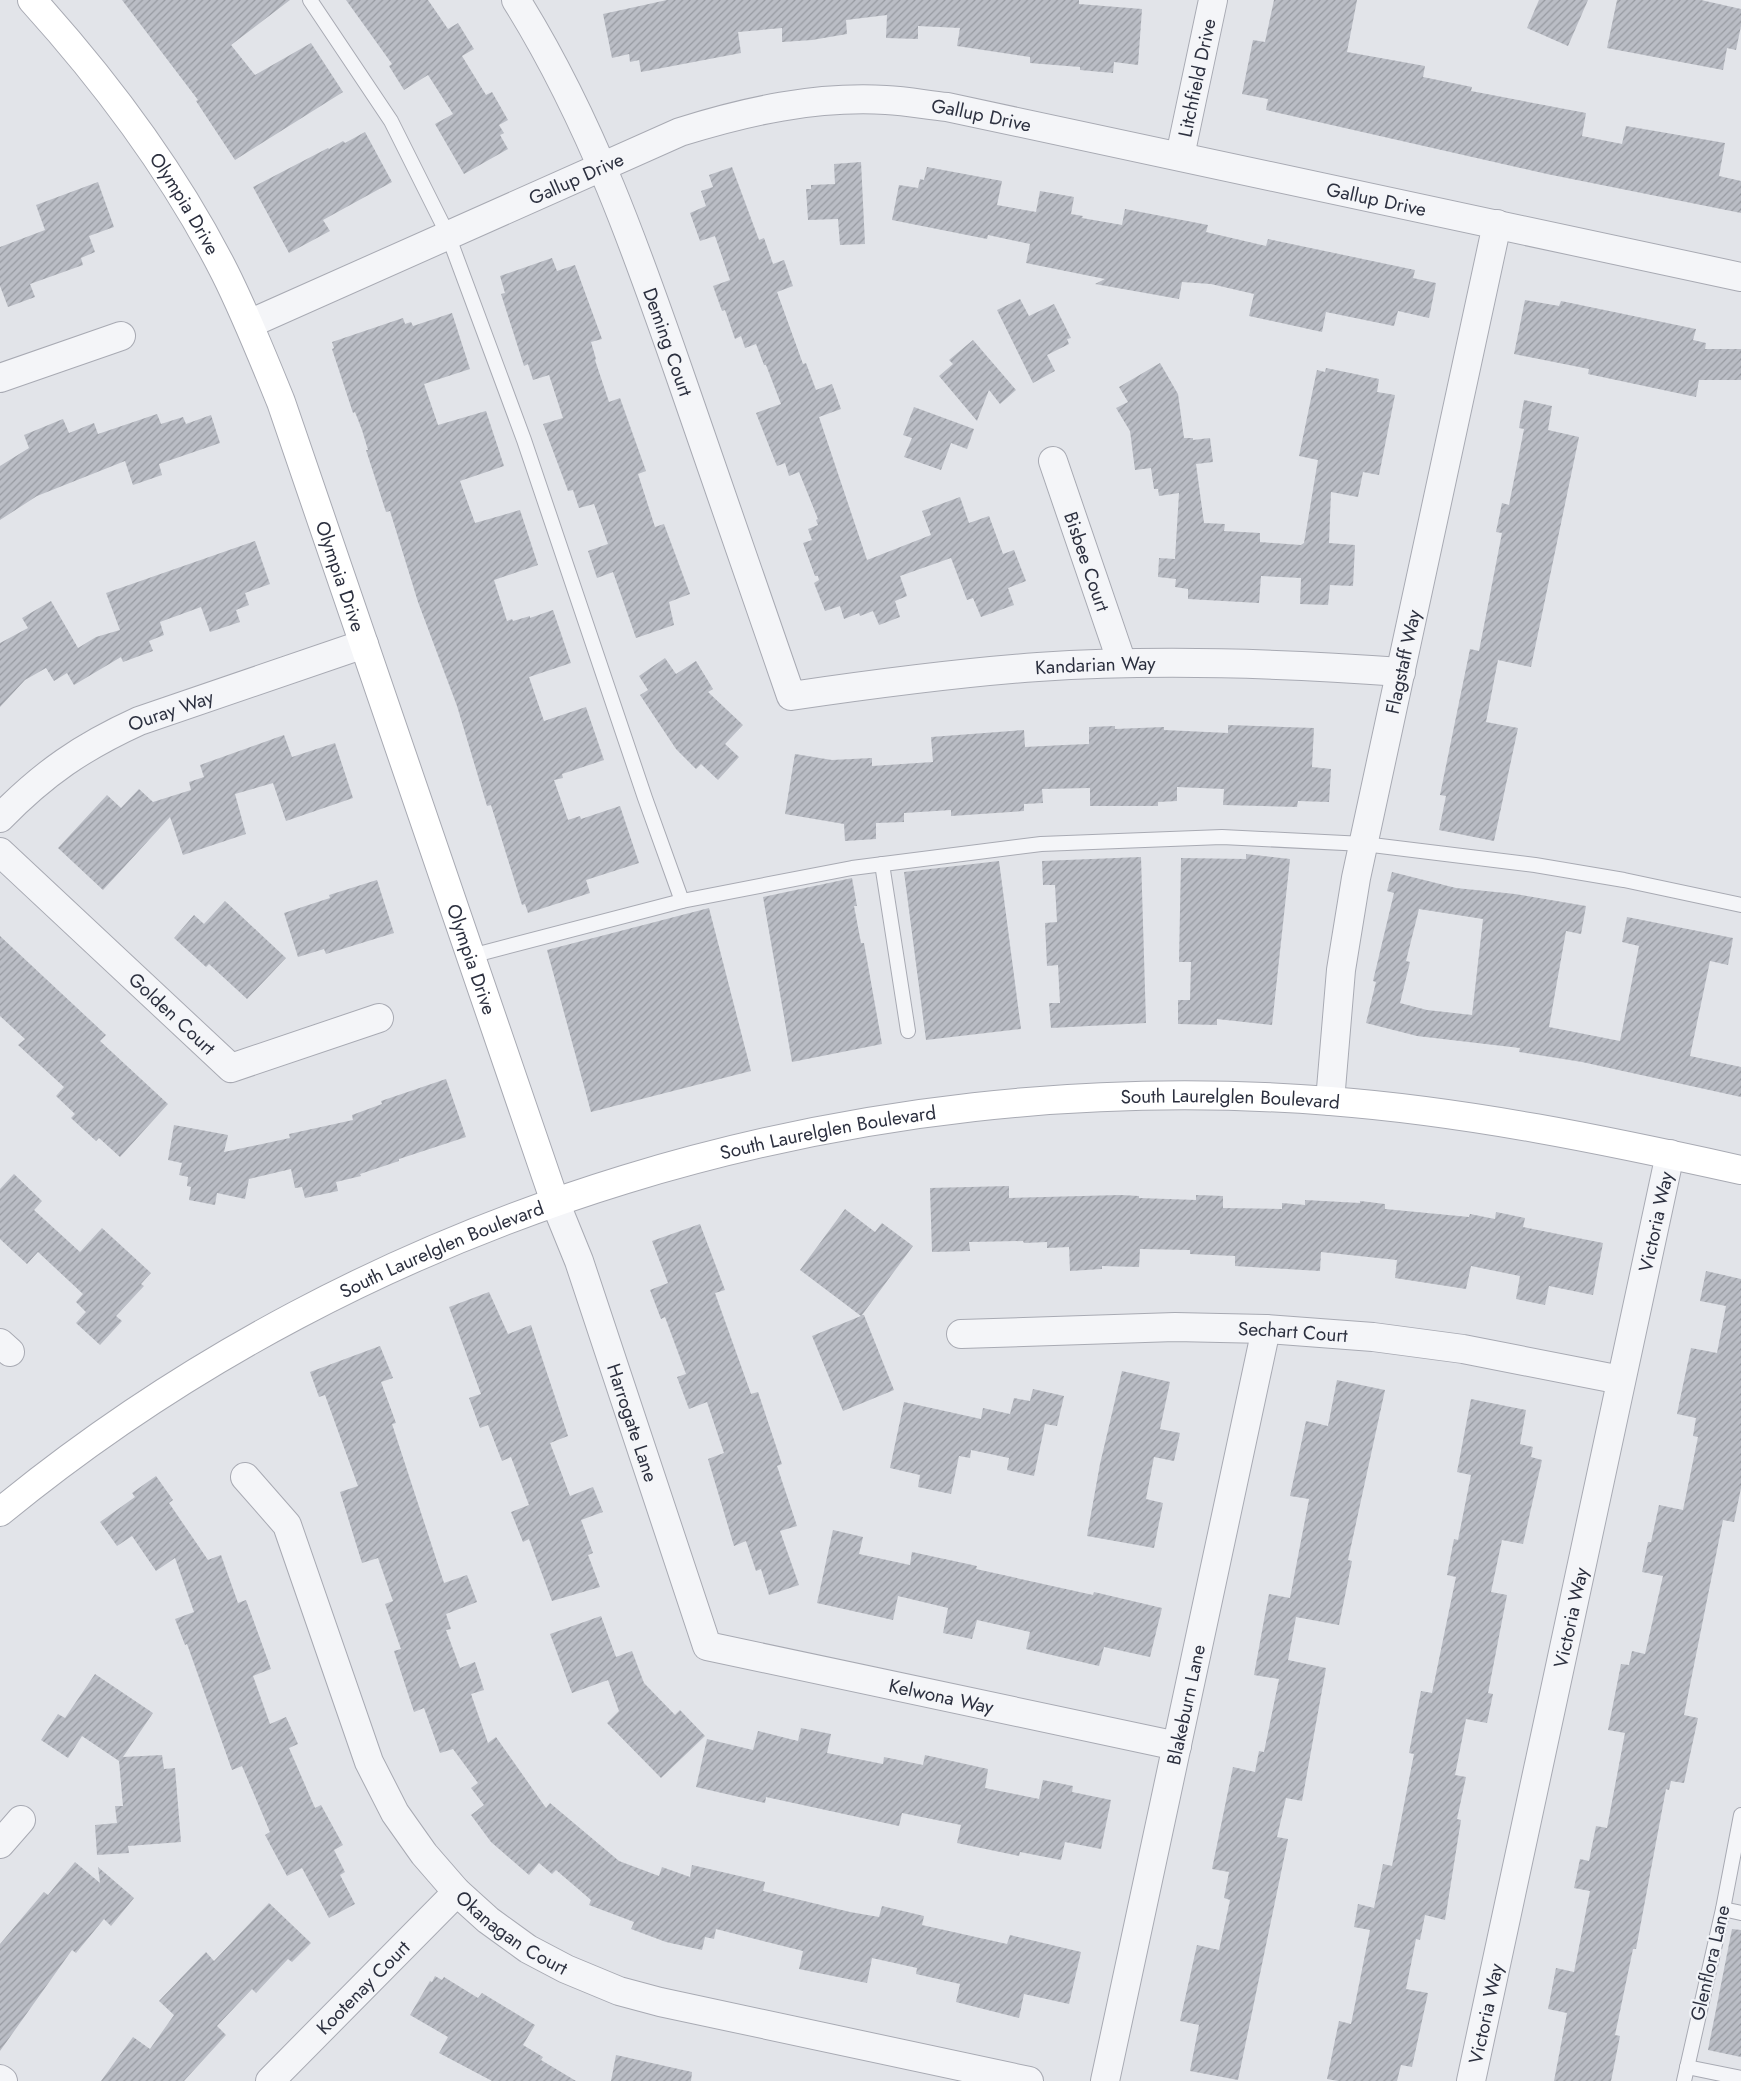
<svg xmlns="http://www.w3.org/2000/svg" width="1741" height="2081" viewBox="0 0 1741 2081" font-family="Jost,sans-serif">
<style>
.building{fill:url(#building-hatch);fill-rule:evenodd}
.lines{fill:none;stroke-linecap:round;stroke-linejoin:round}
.lane-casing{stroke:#a8aab3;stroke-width:16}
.street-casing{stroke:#a8aab3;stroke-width:30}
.secondary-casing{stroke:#a8aab3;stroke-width:30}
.lane{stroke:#f4f5f8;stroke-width:14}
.street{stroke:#f4f5f8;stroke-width:28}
.secondary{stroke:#fff;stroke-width:28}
.labels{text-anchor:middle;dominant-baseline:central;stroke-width:4.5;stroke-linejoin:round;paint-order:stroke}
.street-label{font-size:19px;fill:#2c303f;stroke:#f1f3f7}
</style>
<defs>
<pattern id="building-hatch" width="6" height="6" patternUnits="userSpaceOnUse" patternTransform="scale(1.25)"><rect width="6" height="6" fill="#babdc5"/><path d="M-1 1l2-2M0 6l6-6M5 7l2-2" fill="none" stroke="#979aa1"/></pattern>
</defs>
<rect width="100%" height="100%" fill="#e2e4e9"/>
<g class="building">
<polygon points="122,0 290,0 231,45 255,75 311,43 343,92 235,160 196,101 198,100"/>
<polygon points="346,0 428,0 448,29 458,23 474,49 462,56 486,95 492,92 508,120 499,125 504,133 500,135 508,149 464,174 435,124 453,114 428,75 404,90 389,66 392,64"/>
<polygon points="667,0 1079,0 1079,4 1142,9 1138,65 1114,62 1113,73 1080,70 1080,67 1030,63 1030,57 957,46 960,28 918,26 918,39 886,38 887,15 846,20 847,34 812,40 782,42 782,28 738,32 741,53 641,72 639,60 630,62 629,54 612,58 603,14"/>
<polygon points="1274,0 1357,0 1347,52 1425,66 1423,77 1472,87 1471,91 1586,113 1582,136 1622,144 1626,126 1725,143 1719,176 1741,181 1741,213 1547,174 1266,110 1268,99 1242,94 1253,40 1265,42"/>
<polygon points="1539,0 1588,0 1568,46 1527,28"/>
<polygon points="1617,0 1701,0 1741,9 1741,26 1736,50 1727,48 1723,70 1607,48"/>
<polygon points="365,132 392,182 323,220 330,231 289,253 253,187 328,148 329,149 343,141 345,143"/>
<polygon points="861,162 865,244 840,245 838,219 808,220 806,189 811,189 811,185 835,184 834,164"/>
<polygon points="732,167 759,240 764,238 773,264 784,260 793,286 777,292 803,364 806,363 816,390 832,384 841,409 819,417 867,560 931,535 922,511 960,497 969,523 989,516 1003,554 1014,550 1026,581 1008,588 1014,605 981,617 973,598 967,600 951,558 900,576 907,596 895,601 900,617 879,625 873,611 860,616 859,613 844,619 840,606 825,611 814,583 819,580 818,576 815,576 803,543 812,540 808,529 818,525 816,520 818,519 799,472 789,476 785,463 777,466 756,413 781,404 766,365 764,365 756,344 745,348 741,336 735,339 725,310 722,311 713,286 730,280 715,236 700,241 690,213 706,206 701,191 713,187 709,175"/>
<polygon points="927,167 1002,181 997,205 1036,212 1040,191 1074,197 1071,214 1083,216 1082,218 1122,225 1125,209 1208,225 1206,232 1266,246 1268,239 1415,270 1413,278 1436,283 1429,318 1398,311 1394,326 1326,312 1322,332 1249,316 1254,294 1211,284 1182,282 1179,299 1095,284 1105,279 1026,263 1030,244 988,235 987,239 892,220 899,185 918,188 920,179 924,180"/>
<polygon points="98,182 114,227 89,236 95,252 81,258 83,265 30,284 35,297 8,307 0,286 0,247 45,230 36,205"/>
<polygon points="552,258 557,271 575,265 602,339 591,342 596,359 595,360 609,402 620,398 646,471 638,474 655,527 664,524 690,594 669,602 674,625 636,638 613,572 597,578 588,551 608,544 594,504 579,508 573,490 568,491 543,424 563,418 549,375 533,380 528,364 524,366 501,294 505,293 500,276"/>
<polygon points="1020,299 1029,316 1054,304 1071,338 1067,339 1069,344 1047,355 1055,371 1033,383 997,310"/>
<polygon points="1525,300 1559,306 1561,301 1696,329 1693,340 1706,343 1705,349 1741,349 1741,380 1699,380 1696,397 1588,374 1589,369 1514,354"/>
<polygon points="452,313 470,369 424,384 438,425 486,411 504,466 460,481 475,523 520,510 538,565 494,580 507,621 512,619 513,621 530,616 530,618 553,610 571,663 529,677 544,721 586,707 604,760 562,774 563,778 554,780 568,820 580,816 581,819 620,806 639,863 586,880 590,893 528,913 525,904 522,905 491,805 487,806 457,706 418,602 390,511 386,512 366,450 368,450 362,430 355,412 353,413 332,349 334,348 332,342 403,318 405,324 411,322 413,326"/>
<polygon points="973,340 1016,390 1000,404 989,390 977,421 939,376 953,364 949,360"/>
<polygon points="1160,363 1178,394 1184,438 1193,438 1193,440 1210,438 1213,462 1196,464 1204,523 1225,524 1224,531 1260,533 1260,542 1301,545 1304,543 1318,460 1299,456 1317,370 1325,372 1326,368 1379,379 1377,392 1395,395 1379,475 1363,472 1358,497 1331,492 1329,543 1355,545 1353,586 1330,585 1328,605 1300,604 1301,578 1261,576 1259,603 1188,599 1188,589 1175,587 1176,579 1158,577 1159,558 1175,559 1179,493 1159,496 1158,489 1154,489 1151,468 1135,470 1130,431 1116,408 1128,402 1119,387"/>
<polygon points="1524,400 1552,406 1548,430 1579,437 1531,667 1498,660 1486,722 1518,728 1494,841 1439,830 1446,796 1440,795 1470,649 1479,651 1502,533 1496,532 1502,503 1509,505 1524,429 1519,428"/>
<polygon points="914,407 974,429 967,449 951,443 941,470 904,457 912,438 903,435"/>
<polygon points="157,414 161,424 183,417 186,424 211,415 220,443 159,464 162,475 133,485 125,461 37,496 0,520 0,466 29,448 24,435 63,419 69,433 94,423 98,434"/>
<polygon points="255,541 270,584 245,593 249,605 236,610 240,622 210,632 201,607 160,622 164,635 149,641 153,651 123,662 121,657 74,685 67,673 54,681 46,668 25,680 0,707 0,643 28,628 22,618 51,601 78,648 96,637 120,630 106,593"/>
<polygon points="665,658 676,674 696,661 713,689 708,692 743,725 725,744 739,757 718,780 701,764 696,769 676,749 640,695 648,690 639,676"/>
<polygon points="1228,725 1314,728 1312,767 1331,769 1329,802 1298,801 1297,807 1223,805 1224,789 1177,787 1177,801 1158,802 1158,806 1090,806 1090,788 1042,789 1043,803 1024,804 1024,811 951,816 951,810 904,813 904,822 876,823 876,839 845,841 844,824 785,814 795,754 832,760 872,758 872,766 933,762 931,737 1024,730 1025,747 1064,745 1089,744 1089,727 1115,726 1115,729 1164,727 1164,730 1228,733"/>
<polygon points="284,735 292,757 335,743 353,798 286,821 273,783 235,794 246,834 183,855 170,817 103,890 58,848 107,795 121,808 139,789 153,802 191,790 189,782 204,777 200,765"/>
<polygon points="1246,854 1290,859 1272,1025 1217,1019 1217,1025 1178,1024 1178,1000 1190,1000 1191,962 1179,962 1181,858 1246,859"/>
<polygon points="1141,857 1146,1023 1051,1028 1049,1003 1060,1003 1058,965 1047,966 1045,923 1057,922 1055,885 1043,885 1042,861"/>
<polygon points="999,861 1021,1029 926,1040 904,872"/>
<path d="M1392,872l64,16 59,6 71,12 -5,28 -15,-3 -17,96 71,14 19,-95 -17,-4 5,-25 106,21 -5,27 -18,-4 -20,95 51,11v30l-159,-35 -63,-10 1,-4 -103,-12 -51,-13 10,-41 -3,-1 21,-88 -7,-2zM1419,909l64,10 -11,96 -45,-5 -27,-7 10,-41 -4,-1z"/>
<polygon points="852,878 857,906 854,906 861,943 864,943 882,1044 792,1062 763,897"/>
<polygon points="377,880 394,933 326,954 324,949 298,957 284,913 330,898 329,895"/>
<polygon points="225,901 286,958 247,999 209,964 206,967 174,938 194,915 204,924"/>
<polygon points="709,908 751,1071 591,1112 547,950"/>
<polygon points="0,936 106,1035 100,1041 168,1104 120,1157 99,1138 96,1141 71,1118 75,1114 56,1096 64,1087 18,1045 25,1039 0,1016"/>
<polygon points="446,1079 466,1137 399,1159 399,1161 360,1174 361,1176 336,1182 338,1191 305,1198 302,1187 295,1188 291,1169 249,1179 245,1199 217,1193 215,1205 189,1200 191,1187 187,1186 188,1177 179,1175 182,1163 168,1160 174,1125 228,1135 224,1152 290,1138 289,1134 353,1120 352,1115 382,1104 381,1101"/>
<polygon points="14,1174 42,1201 34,1210 80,1252 102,1228 151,1273 141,1284 144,1286 116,1316 122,1321 100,1345 76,1323 86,1312 76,1302 83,1294 38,1252 27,1264 0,1239 0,1189"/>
<polygon points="1009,1186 1009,1198 1121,1195 1139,1196 1139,1198 1196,1200 1196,1195 1223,1196 1223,1208 1282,1209 1282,1203 1305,1205 1305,1200 1360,1203 1360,1201 1385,1204 1385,1209 1469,1217 1470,1214 1495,1219 1496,1212 1525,1218 1523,1227 1603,1243 1593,1295 1549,1286 1545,1305 1516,1299 1520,1276 1471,1266 1466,1289 1395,1278 1397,1260 1321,1252 1320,1271 1235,1266 1235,1256 1190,1254 1190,1250 1140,1249 1139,1267 1102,1266 1102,1269 1070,1271 1069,1247 1047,1248 1047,1242 1024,1243 1023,1241 969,1242 970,1251 932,1252 930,1188"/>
<polygon points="845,1209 875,1232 882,1223 913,1246 862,1315 864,1315 894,1390 843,1411 812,1336 861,1316 800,1270"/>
<polygon points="700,1224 725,1290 715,1293 751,1394 758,1392 782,1464 777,1466 797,1526 780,1531 799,1585 769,1595 761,1569 756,1571 746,1541 734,1546 708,1459 724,1453 707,1402 689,1409 677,1377 686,1374 665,1317 661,1319 650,1290 668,1283 652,1241"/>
<polygon points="1706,1271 1741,1279 1741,1488 1734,1522 1723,1520 1684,1715 1698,1718 1684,1783 1671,1781 1669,1790 1666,1789 1636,1949 1633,1949 1615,2035 1620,2036 1611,2081 1554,2081 1567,2013 1548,2009 1556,1968 1574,1972 1590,1891 1574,1888 1580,1859 1589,1861 1596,1826 1607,1828 1625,1733 1608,1730 1621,1664 1629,1665 1632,1651 1645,1654 1663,1576 1642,1572 1648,1542 1651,1542 1659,1505 1683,1510 1698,1437 1693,1436 1696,1418 1677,1414 1683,1385 1691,1348 1717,1353 1726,1306 1700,1301"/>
<polygon points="489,1292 508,1334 531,1325 568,1436 550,1443 570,1496 593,1487 603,1512 581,1520 593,1553 588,1555 600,1587 552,1601 529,1539 523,1542 511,1512 529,1505 511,1457 502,1461 488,1425 480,1428 469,1398 481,1394 449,1307"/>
<polygon points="380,1346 393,1378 381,1382 396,1423 392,1424 444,1583 467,1575 477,1602 446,1614 451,1629 446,1630 460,1668 475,1662 484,1690 471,1694 488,1743 496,1737 546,1808 550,1803 619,1861 659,1876 662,1867 690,1877 692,1865 765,1882 763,1891 850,1912 879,1917 882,1906 924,1916 922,1925 1007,1944 1010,1935 1081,1952 1069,2004 1024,1994 1019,2018 956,2002 960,1984 916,1974 917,1968 872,1958 867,1983 799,1969 803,1951 716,1929 714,1939 705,1937 702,1950 666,1942 631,1929 634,1922 589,1905 591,1900 556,1870 552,1874 539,1863 529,1875 491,1842 471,1815 484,1805 471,1788 478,1783 453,1749 440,1753 424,1708 414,1712 394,1651 401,1649 385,1604 393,1601 378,1558 362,1563 340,1492 358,1486 325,1395 319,1397 310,1372"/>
<polygon points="1122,1371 1170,1382 1160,1429 1180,1433 1174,1461 1154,1457 1146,1499 1163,1503 1154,1548 1087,1536 1100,1464"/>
<polygon points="1337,1380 1385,1390 1348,1560 1352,1561 1339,1625 1296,1617 1292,1639 1288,1660 1326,1668 1302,1801 1286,1798 1277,1837 1288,1839 1238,2080 1190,2071 1199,2025 1180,2021 1197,1945 1219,1950 1230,1900 1224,1898 1229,1872 1212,1869 1233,1767 1255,1772 1259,1751 1264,1752 1279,1679 1254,1675 1264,1620 1269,1594 1290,1598 1309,1499 1290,1496 1306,1421 1328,1426"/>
<polygon points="1033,1389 1064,1396 1057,1426 1045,1424 1034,1476 1007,1470 1009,1458 971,1450 970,1458 959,1456 951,1494 918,1487 920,1475 890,1468 904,1402 981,1419 983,1408 1010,1414 1014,1398 1030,1401"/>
<polygon points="1471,1399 1526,1410 1520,1444 1533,1447 1531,1457 1542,1460 1523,1544 1502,1540 1491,1592 1507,1595 1488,1693 1493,1694 1487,1723 1466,1719 1455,1775 1466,1777 1457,1819 1461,1820 1445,1920 1425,1915 1420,1940 1416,1939 1406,1989 1428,1993 1412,2067 1401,2065 1397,2081 1338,2081 1327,2079 1339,2021 1351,2024 1370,1930 1354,1927 1358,1904 1374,1908 1383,1864 1392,1866 1414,1754 1409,1753 1421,1691 1432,1693 1456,1577 1447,1575 1454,1539 1458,1540 1471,1475 1457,1472"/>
<polygon points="156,1476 173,1500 169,1503 208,1560 221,1555 238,1603 246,1600 271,1669 253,1676 270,1724 286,1717 298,1744 289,1748 315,1808 321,1805 343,1845 334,1850 345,1872 340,1875 355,1904 329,1918 302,1868 287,1876 265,1835 270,1832 242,1766 232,1770 187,1644 185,1645 175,1619 194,1612 175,1558 156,1571 132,1536 117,1546 100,1522 135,1497 132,1493"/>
<polygon points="833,1530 863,1537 859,1554 910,1565 912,1552 977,1566 976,1569 1093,1595 1094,1592 1162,1608 1150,1657 1104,1647 1099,1666 1026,1649 1030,1632 977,1620 972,1639 943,1633 948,1608 898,1596 893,1620 817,1603"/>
<polygon points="601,1616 616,1657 632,1651 644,1683 675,1715 680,1710 705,1736 661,1778 607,1723 619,1711 608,1680 572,1693 550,1634"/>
<polygon points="95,1674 153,1713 123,1757 162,1755 164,1769 175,1768 181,1842 128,1846 129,1853 97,1855 95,1825 117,1823 115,1806 123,1806 119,1761 82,1736 68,1758 41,1740 58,1714 65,1718"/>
<polygon points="801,1728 831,1734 827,1753 883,1764 884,1757 923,1765 925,1755 988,1769 985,1788 1039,1799 1043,1780 1073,1786 1072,1792 1111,1800 1101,1849 1065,1842 1061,1860 1020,1852 1019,1856 957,1843 961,1825 902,1813 899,1826 766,1797 765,1803 696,1787 707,1739 753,1750 758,1731 798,1741"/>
<polygon points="75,1862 100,1883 98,1867 134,1898 111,1926 104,1919 76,1953 72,1950 0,2051 0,1944 44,1892 48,1895"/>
<polygon points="269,1903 311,1943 292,1962 288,1959 256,1993 252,1989 217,2026 226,2035 184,2081 101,2081 133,2037 150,2049 174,2015 159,2001 206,1952 214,1961"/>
<polygon points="1732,1929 1741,1930 1741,2057 1708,2050"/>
<polygon points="435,1976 442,1980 444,1977 478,1998 482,1993 535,2025 523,2045 543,2057 541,2060 576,2081 492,2081 439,2053 448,2037 410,2015 430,1981 432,1982"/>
<polygon points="616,2055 692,2072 691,2081 611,2081"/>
</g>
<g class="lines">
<g class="lane-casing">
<g id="lane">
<polyline points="310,0 391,121 448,235 524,440 645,798 682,901"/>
<polyline points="882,864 908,1031"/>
<polyline points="471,956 682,901 852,868 1041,844 1222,837 1364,844 1535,865 1624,880 1741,905"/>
<polyline points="1723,1909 1741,1913"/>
<polyline points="1687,2067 1741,2078"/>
<polyline points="1684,2081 1723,1909 1741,1815"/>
</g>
</g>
<g class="street-casing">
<g id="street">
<path id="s1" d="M516,0c75,120 121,251 167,384 36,104 72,208 108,312 82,-12 164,-23 247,-29 121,-8 242,-4 363,5"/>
<path id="s2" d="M1180,156l33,-156"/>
<path id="s3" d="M249,324l431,-192c67,-21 135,-36 206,-32 21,1 41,5 61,7l794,170"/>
<polyline points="0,378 121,336"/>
<path id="s4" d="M1053,461l69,202"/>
<path id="s5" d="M0,818c44,-45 82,-71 139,-97l225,-77"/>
<path id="s6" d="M0,852l231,216 148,-50"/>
<path id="s7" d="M1330,1101l11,-131 15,-92 141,-654"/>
<path id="s8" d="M555,1202l24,59 128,385 470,100"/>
<path id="s9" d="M961,1334l214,-7 91,2 107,8 90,12 158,31"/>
<polyline points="0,1343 10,1352"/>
<path id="s10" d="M245,1477l42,48 82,237 26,51 29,41 33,38 31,28 40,29 38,20 53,22 41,11 369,79"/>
<polyline points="0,1844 21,1820"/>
<polyline points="0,2079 3,2081"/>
<path id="s11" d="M270,2081l187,-189"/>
<path id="s12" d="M1105,2081l161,-752"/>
<path id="s13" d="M1471,2081l199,-927"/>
</g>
</g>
<g class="secondary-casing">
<g id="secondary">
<path id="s14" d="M32,0c75,83 142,172 193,273 21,42 38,85 56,129l274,800"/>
<path id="s15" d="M0,1512c368,-302 856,-448 1330,-411 140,11 275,39 411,69"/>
</g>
</g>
<use href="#lane" class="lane"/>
<use href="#street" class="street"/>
<use href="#secondary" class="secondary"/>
</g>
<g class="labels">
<g class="street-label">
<text stroke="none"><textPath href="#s2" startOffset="80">Litchfield Drive</textPath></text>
<text stroke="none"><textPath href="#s3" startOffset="778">Gallup Drive</textPath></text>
<text stroke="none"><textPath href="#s3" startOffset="358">Gallup Drive</textPath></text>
<text stroke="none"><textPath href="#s3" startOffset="1182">Gallup Drive</textPath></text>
<text stroke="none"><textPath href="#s14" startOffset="255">Olympia Drive</textPath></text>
<text stroke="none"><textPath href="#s1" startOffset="375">Deming Court</textPath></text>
<text stroke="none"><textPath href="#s4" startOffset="106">Bisbee Court</textPath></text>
<text stroke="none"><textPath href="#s14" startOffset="660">Olympia Drive</textPath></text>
<text stroke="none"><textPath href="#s7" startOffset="446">Flagstaff Way</textPath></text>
<text stroke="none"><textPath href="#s1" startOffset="1056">Kandarian Way</textPath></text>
<text stroke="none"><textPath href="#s5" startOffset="204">Ouray Way</textPath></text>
<text stroke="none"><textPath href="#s14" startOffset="1065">Olympia Drive</textPath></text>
<text stroke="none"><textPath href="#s6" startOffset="236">Golden Court</textPath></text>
<text stroke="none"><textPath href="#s15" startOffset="1326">South Laurelglen Boulevard</textPath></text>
<text stroke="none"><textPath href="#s15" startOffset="921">South Laurelglen Boulevard</textPath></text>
<text stroke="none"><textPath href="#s13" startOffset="879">Victoria Way</textPath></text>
<text stroke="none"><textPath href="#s15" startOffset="516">South Laurelglen Boulevard</textPath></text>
<text stroke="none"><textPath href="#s9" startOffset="332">Sechart Court</textPath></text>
<text stroke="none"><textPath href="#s8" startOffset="234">Harrogate Lane</textPath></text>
<text stroke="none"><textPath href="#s13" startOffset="474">Victoria Way</textPath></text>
<text stroke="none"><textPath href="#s8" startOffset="709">Kelwona Way</textPath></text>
<text stroke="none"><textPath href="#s12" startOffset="385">Blakeburn Lane</textPath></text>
<text stroke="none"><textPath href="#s10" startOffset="541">Okanagan Court</textPath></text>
<text transform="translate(1710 1963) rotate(-77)">Glenflora Lane</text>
<text stroke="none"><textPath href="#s11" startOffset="132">Kootenay Court</textPath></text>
<text stroke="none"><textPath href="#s13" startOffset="69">Victoria Way</textPath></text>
</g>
</g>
</svg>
